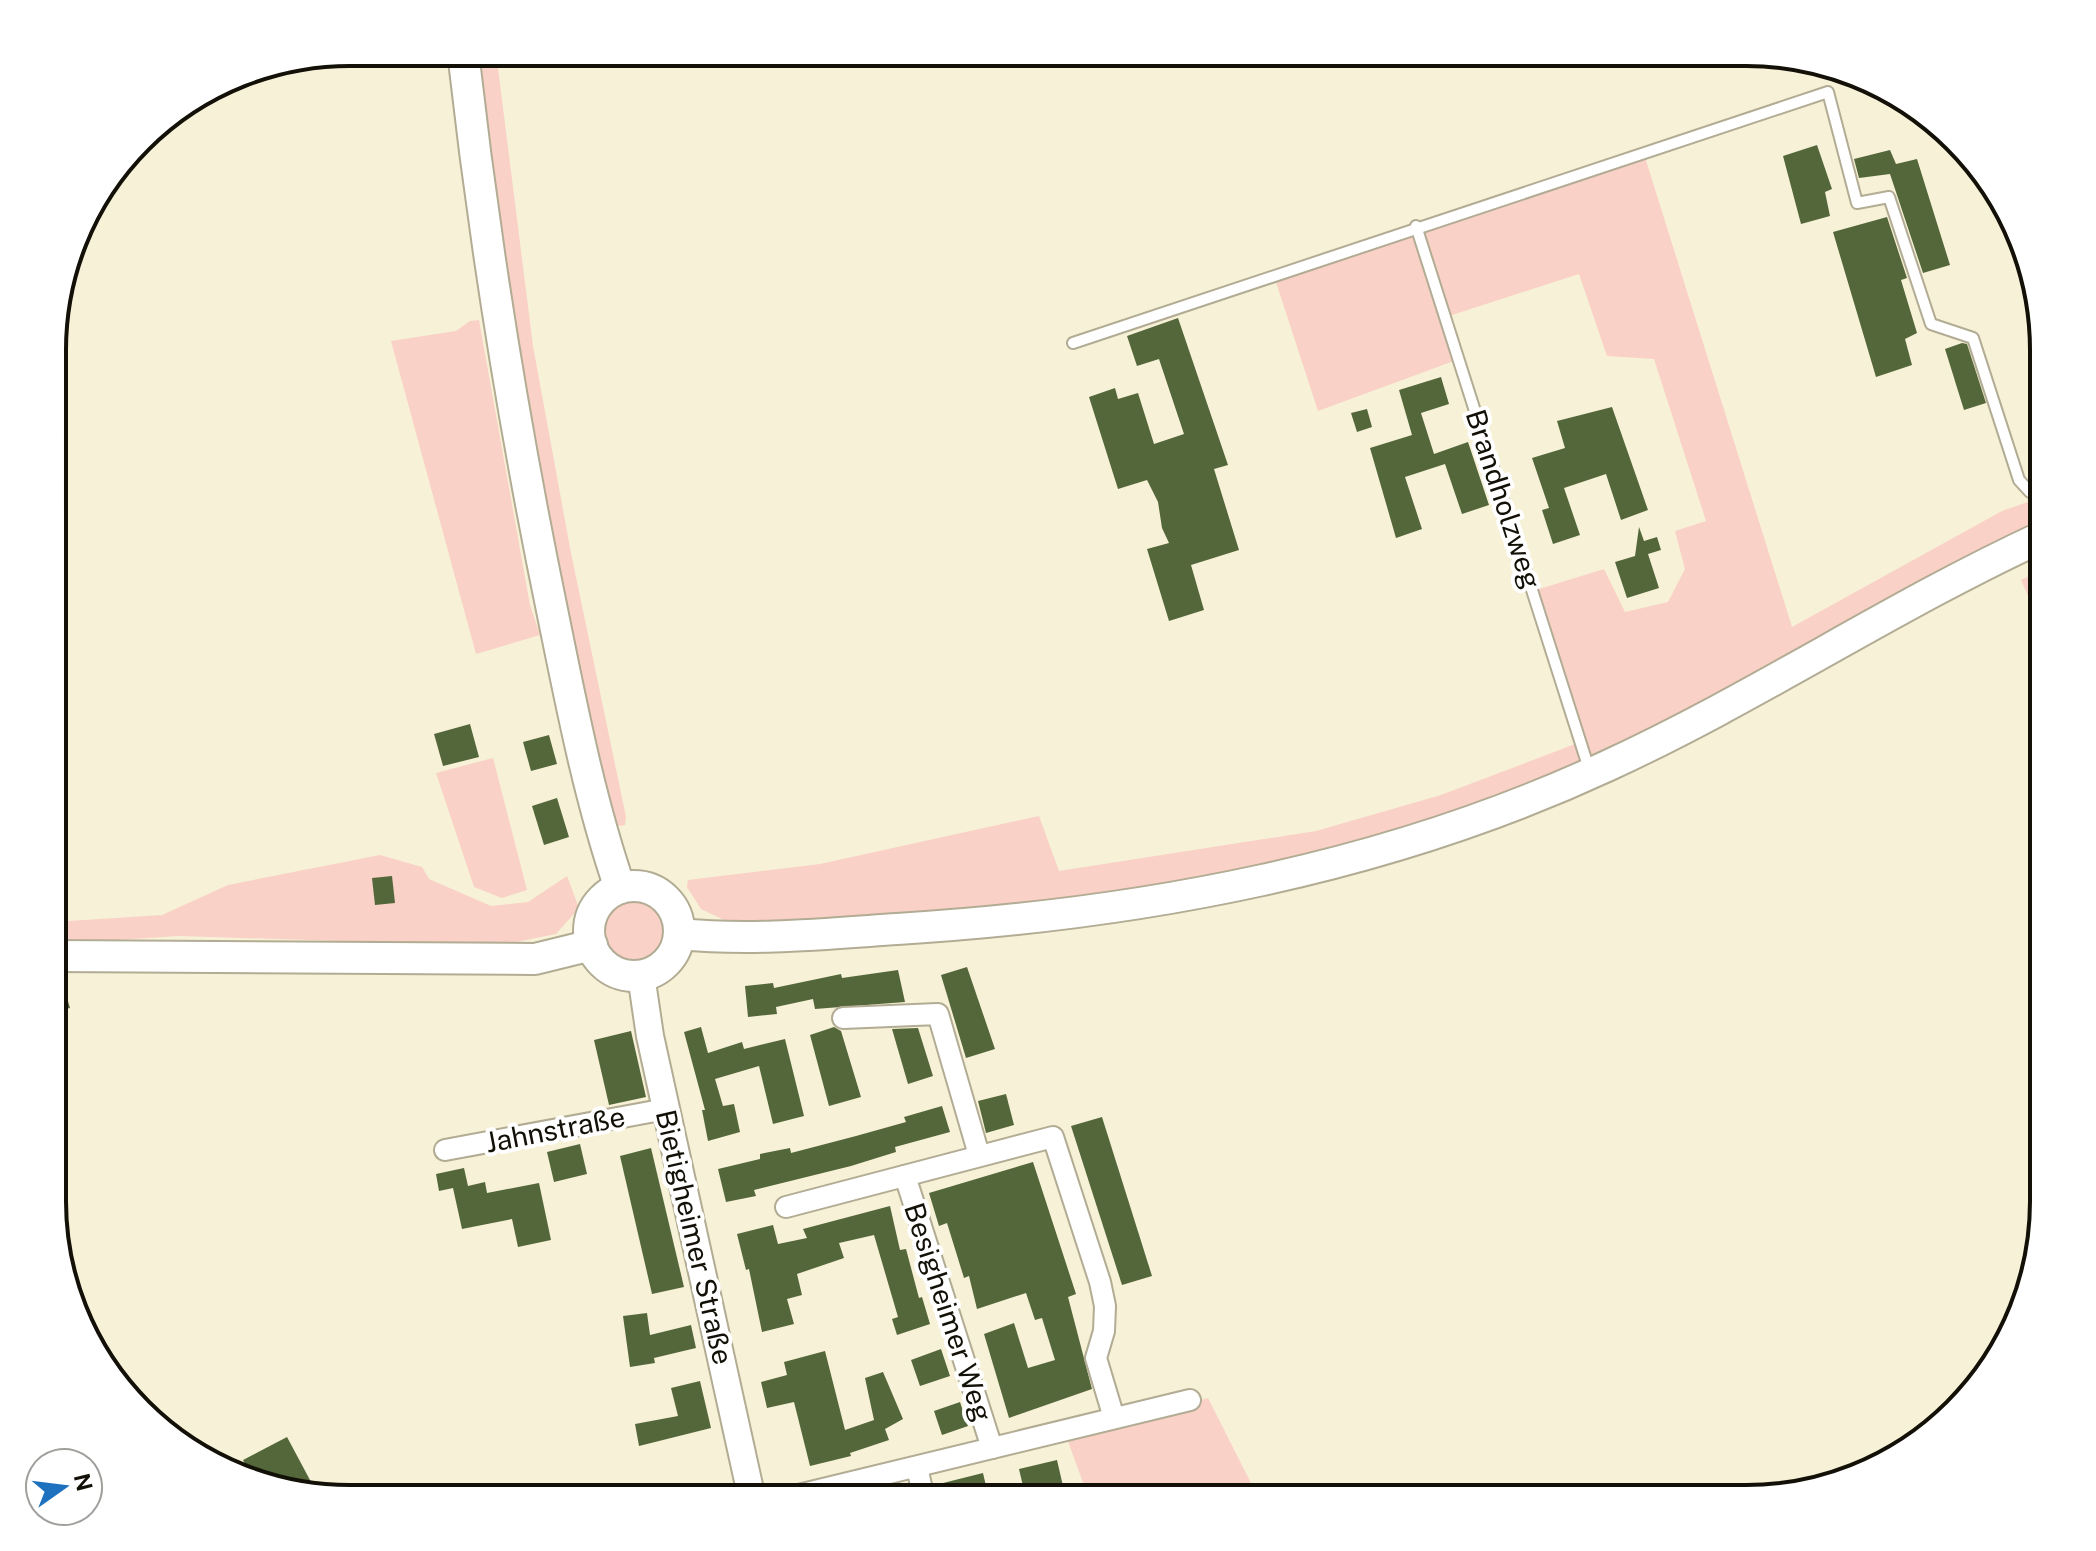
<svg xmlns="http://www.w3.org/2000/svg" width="2096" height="1551" viewBox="0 0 2096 1551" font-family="'Public Sans',sans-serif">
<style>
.green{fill:#fad1c6}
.building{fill:#54673b}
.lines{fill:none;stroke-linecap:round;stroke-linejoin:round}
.service-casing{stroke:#b2ac94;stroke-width:14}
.minor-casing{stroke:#b2ac94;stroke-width:24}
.tertiary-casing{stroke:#b2ac94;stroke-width:30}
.secondary-casing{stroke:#b2ac94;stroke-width:34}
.service{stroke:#fff;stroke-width:10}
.minor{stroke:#fff;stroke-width:20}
.tertiary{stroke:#fff;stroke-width:26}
.secondary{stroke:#fff;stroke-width:30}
.labels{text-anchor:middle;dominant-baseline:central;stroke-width:8;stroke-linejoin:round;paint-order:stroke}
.street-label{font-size:28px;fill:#121007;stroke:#fff}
.rim{fill:none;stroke:#121007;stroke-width:4}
</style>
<rect width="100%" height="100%" fill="#f7f1d7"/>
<g class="green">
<polygon points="472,52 496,52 533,346 571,553 626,817 625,825 612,827 548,550"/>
<polygon points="1644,154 1792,627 2002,511 2039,498 2044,525 1590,764 1518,795 1235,876 965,913 768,925 726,921 701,909 687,887 688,880 820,864 1039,816 1059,871 1316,831 1441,795 1583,741 1536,590 1604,569 1625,612 1668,602 1685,569 1675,531 1706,521 1654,359 1607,356 1579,274 1449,316 1462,358 1318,411 1274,276"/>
<polygon points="479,320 530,605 540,635 476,654 391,341 456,331 470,321"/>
<polygon points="2044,569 2044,632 2021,580"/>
<polygon points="493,758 527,890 502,898 474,887 436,773"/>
<polygon points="380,855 422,867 429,879 491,906 528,902 567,876 579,908 556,934 497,946 179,936 53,944 53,922 162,915 228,885"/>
<circle cx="634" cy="929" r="35"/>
<polygon points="1208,1398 1259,1499 1089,1499 1066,1436"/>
</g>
<g class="building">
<polygon points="1817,145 1832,189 1825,192 1830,216 1801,224 1783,156"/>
<polygon points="1890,150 1896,164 1917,159 1950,265 1923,273 1890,174 1859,178 1854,159"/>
<polygon points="1887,217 1907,278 1901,280 1917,333 1905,339 1912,365 1876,377 1833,232"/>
<polygon points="1178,318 1228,465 1214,469 1239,550 1191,565 1204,610 1169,621 1147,549 1169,543 1162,528 1158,502 1147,480 1118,489 1089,397 1115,388 1118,399 1138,393 1154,444 1184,434 1159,359 1137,366 1127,336"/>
<polygon points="1962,343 1967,344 1986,403 1964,410 1945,349"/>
<polygon points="1441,377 1449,404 1421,413 1434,454 1468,442 1489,505 1462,514 1445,464 1405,477 1422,529 1396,538 1370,448 1412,435 1399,390"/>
<polygon points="1612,407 1648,510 1621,520 1606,474 1564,488 1580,535 1553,544 1542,510 1549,508 1532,458 1565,448 1557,421"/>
<polygon points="1367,409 1372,427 1357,432 1351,413"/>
<polygon points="1639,527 1644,541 1657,537 1661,550 1648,554 1659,588 1627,598 1615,562 1635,556"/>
<polygon points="470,724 479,757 443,766 434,734"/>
<polygon points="549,735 557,764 531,771 523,742"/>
<polygon points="557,798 569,837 544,845 532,806"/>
<polygon points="392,876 395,903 375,905 372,878"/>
<polygon points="967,967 995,1049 966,1058 941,975"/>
<polygon points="898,970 905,1002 815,1009 813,999 776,1007 777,1014 748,1017 745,986 773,983 774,988 841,974 842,978"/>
<polygon points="53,974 60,974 70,1008 53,1012"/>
<polygon points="701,1027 708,1053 742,1042 744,1049 785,1039 804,1116 773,1124 759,1066 715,1079 723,1106 734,1104 740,1132 708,1141 702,1110 705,1110 684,1032"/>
<polygon points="834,1027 841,1031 861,1097 829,1106 810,1035"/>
<polygon points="918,1028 933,1076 908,1084 892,1029"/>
<polygon points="631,1031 646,1097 609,1105 594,1040"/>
<polygon points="1006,1094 1014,1125 986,1133 978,1101"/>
<polygon points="942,1106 950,1132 895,1147 896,1152 851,1166 754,1190 756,1196 726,1202 718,1169 760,1159 760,1154 790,1148 791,1153 856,1136 906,1122 904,1117"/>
<polygon points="1102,1117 1152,1276 1122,1285 1071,1126"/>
<polygon points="580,1144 587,1174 554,1182 547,1152"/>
<polygon points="651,1148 684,1287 652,1294 620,1156"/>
<polygon points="1033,1162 1076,1294 1068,1297 1092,1389 1009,1418 984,1334 1014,1323 1028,1368 1055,1360 1042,1318 1035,1320 1026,1293 977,1309 969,1276 964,1278 947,1223 939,1226 929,1193"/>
<polygon points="464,1168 468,1186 485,1182 487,1193 539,1183 551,1240 518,1247 512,1219 462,1229 453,1188 439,1191 436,1174"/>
<polygon points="890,1206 900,1250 906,1249 919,1298 922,1297 930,1324 897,1335 892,1319 898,1317 874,1235 839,1243 844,1258 797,1274 802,1295 787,1299 794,1324 762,1332 749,1269 746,1270 737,1234 773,1225 778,1244 807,1238 803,1229"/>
<polygon points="647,1313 650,1335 691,1325 696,1348 654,1358 655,1363 630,1367 623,1316"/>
<polygon points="941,1349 950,1376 920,1386 911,1360"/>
<polygon points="825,1351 845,1430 874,1420 865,1378 883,1372 903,1419 885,1429 889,1440 850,1453 851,1456 810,1466 794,1402 767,1408 761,1382 787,1375 784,1362"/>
<polygon points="700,1381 711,1428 639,1446 635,1424 678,1416 671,1388"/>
<polygon points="960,1402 968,1426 942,1435 934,1411"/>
<polygon points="287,1437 318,1495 254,1481 243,1460"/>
<polygon points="1057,1460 1066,1499 1026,1499 1019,1469"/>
<polygon points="983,1473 989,1499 947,1499 943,1483"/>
</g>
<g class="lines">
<g class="service-casing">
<g id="service">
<polyline points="1416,226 1589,769"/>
<polyline points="1073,343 1828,92 1857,203 1889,197 1931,324 1973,338 2019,480 2030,492 2044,499"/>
</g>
</g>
<g class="minor-casing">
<g id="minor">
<polyline points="843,1018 938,1014 979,1155"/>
<polyline points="445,1150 666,1109"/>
<polyline points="905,1176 992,1448"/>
<polyline points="786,1207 1053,1137 1100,1282 1105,1306 1104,1331 1096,1358 1114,1418"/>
<polyline points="917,1467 924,1499"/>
<polyline points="782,1499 1190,1400"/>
</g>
</g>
<g class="tertiary-casing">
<polyline id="tertiary" points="641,975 650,1036 752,1499"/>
</g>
<g class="secondary-casing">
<g id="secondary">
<path d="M463,52c21,187 51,374 89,558 19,93 37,188 68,278"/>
<circle cx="634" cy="931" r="45"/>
<path d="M679,934c73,7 145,0 218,-5 244,-15 488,-60 710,-163 150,-69 287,-161 437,-230"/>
<polyline points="53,956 535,959 592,945"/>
</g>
</g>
<use href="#service" class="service"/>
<use href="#minor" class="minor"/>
<use href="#tertiary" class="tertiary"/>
<use href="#secondary" class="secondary"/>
</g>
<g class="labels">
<g class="street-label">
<text transform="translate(1504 499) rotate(72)">Brandholzweg</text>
<text transform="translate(555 1129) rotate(-11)">Jahnstraße</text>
<text transform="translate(695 1237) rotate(77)">Bietigheimer Straße</text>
<text transform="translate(949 1312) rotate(72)">Besigheimer Weg</text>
</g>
</g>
<path d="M0 0H2096V1551H0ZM350 66H1746A284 284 0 0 1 2030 350V1201A284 284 0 0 1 1746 1485H350A284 284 0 0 1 66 1201V350A284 284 0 0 1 350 66Z" fill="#fff" fill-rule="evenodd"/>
<path class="rim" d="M350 66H1746A284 284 0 0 1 2030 350V1201A284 284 0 0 1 1746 1485H350A284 284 0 0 1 66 1201V350A284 284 0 0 1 350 66Z"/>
<g transform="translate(64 1487) rotate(76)"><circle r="38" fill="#ffffff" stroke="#a09f9c" stroke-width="2"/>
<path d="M0-6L14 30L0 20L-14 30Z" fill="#1e71bf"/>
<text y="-12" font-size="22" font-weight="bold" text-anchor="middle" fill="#121007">N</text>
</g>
</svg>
